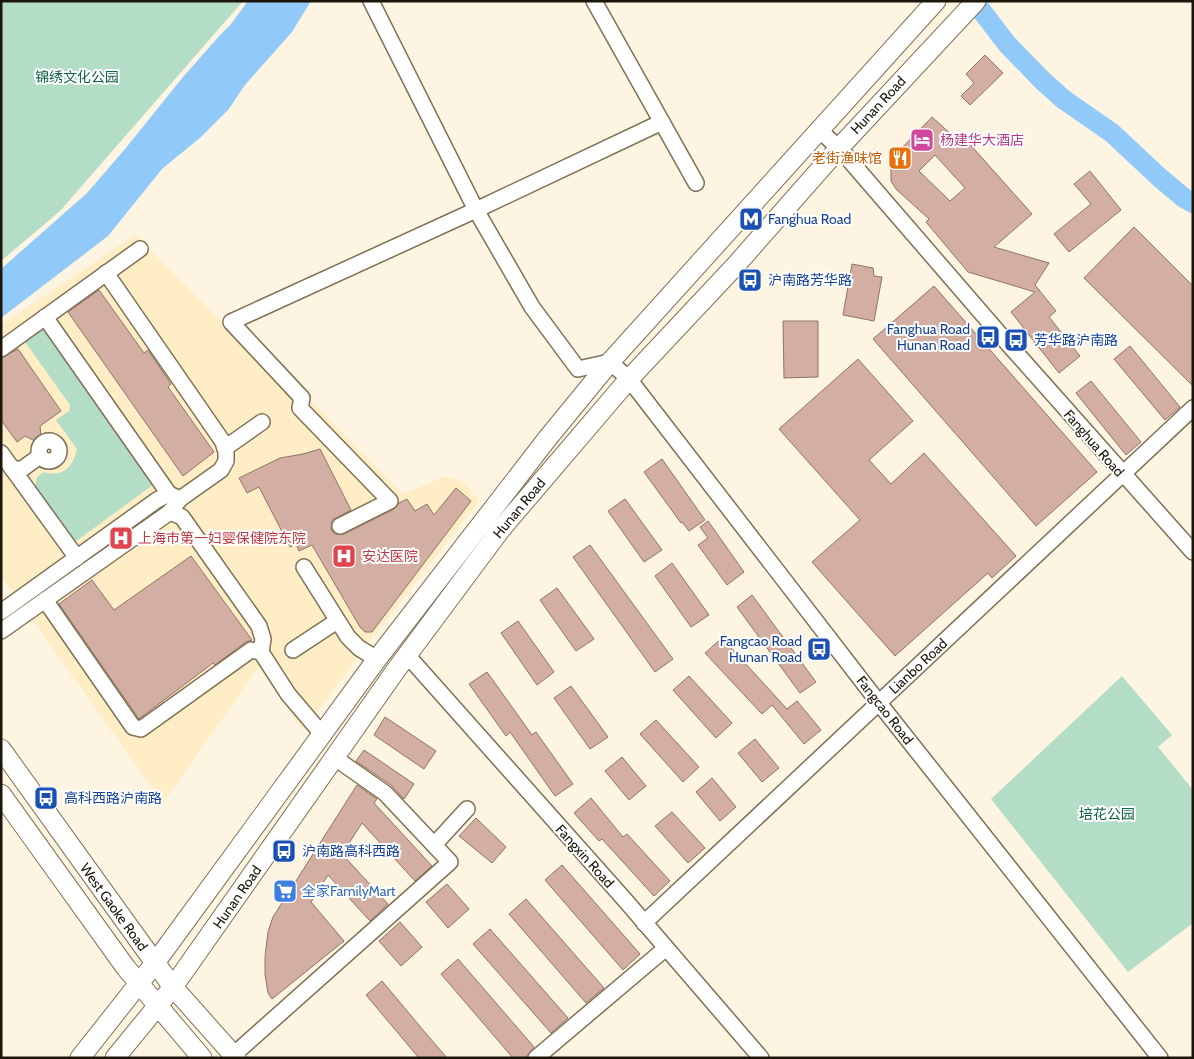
<svg xmlns="http://www.w3.org/2000/svg" width="1194" height="1059" viewBox="0 0 1194 1059" font-family="Cabin,'Noto Sans SC',sans-serif">
<style>
.built{fill:#ffedc6}
.green{fill:#b3ddc6}
.water{fill:#91c9f8}
.lines{fill:none;stroke-linecap:round;stroke-linejoin:round}
.river{stroke:#91c9f8;stroke-width:20}
.building{fill:#d2afa2;stroke:#927266;fill-rule:evenodd}
.minor-casing{stroke:#7f7155;stroke-width:18}
.major-casing{stroke:#7f7155;stroke-width:21}
.minor{stroke:#fff;stroke-width:15}
.major{stroke:#fff;stroke-width:19}
.labels{text-anchor:middle;dominant-baseline:central;stroke-width:4;stroke-linejoin:round;paint-order:stroke}
.park-label{font-size:14px;fill:#106544;stroke:#fff}
.street-label{font-size:14px;fill:#1b150a;stroke:#fff}
.hotel-label{font-size:14px;fill:#b23c85;stroke:#fff;text-anchor:start}
.food-label{font-size:14px;fill:#c56008;stroke:#fff;text-anchor:end}
.transit-label{font-size:14px;fill:#164399;stroke:#fff;text-anchor:start}
.health-label{font-size:14px;fill:#be3a42;stroke:#fff;text-anchor:start}
.shop-label{font-size:14px;fill:#366cbe;stroke:#fff;text-anchor:start}
</style>
<rect width="100%" height="100%" fill="#fdf4e1"/>
<polygon class="built" points="135,235 298,398 308,398 403,494 446,476 464,483 479,501 367,645 316,714 302,729 259,667 163,803 1,576 1,325"/>
<g class="green">
<polygon points="1,1 243,1 60,211 1,261"/>
<path d="M44,324l113,158 -82,60 -40,-55 2,-10 7,-5c20,6 29,-6 33,-23l-21,-29 13,-9 1,-6 -47,-66z"/>
<polygon points="1122,676 1172,735 1158,747 1193,790 1193,923 1128,972 991,799"/>
</g>
<polygon class="water" points="248,1 311,1 292,32 245,85 228,110 201,137 162,169 108,236 1,318 1,269 87,193 125,149 183,77 222,33 231,24"/>
<g class="lines">
<polyline class="river" points="974,1 1007,44 1042,80 1063,99 1112,133 1159,177 1184,198 1193,203"/>
</g>
<g class="building">
<polygon points="985,55 1003,73 970,105 961,96 974,83 966,74"/>
<path d="M932,117l31,28 4,-4 65,73 -38,33 55,16 -14,22 21,26 -7,6 31,39 -21,17 -48,-61 24,-20 -67,-20 -42,-50 3,-3 -33,-30 -5,-8v-16l3,-9zM935,155l30,33 -15,13 -31,-30z"/>
<polygon points="1090,171 1121,210 1069,252 1054,234 1091,204 1074,184"/>
<polygon points="1134,227 1193,286 1193,386 1084,278"/>
<polygon points="852,264 873,268 874,276 882,277 874,321 843,315"/>
<polygon points="934,286 1097,472 1036,526 873,339"/>
<polygon points="99,290 144,353 148,350 171,384 168,387 214,452 183,476 68,312"/>
<polygon points="783,321 818,321 818,377 784,378"/>
<polygon points="1130,346 1180,407 1165,420 1114,359"/>
<polygon points="18,349 61,411 40,426 41,437 35,441 25,436 17,442 1,420 1,358"/>
<polygon points="858,359 913,421 869,460 891,484 924,453 1016,556 992,578 988,573 895,656 812,562 860,520 779,429"/>
<polygon points="1091,381 1141,442 1126,455 1076,393"/>
<polygon points="320,449 351,510 332,520 331,530 335,534 344,534 394,509 399,503 407,499 415,511 427,504 434,515 456,488 471,501 372,632 365,632 360,627 312,545 299,551 296,544 290,547 259,487 247,493 239,478 280,458 303,454"/>
<polygon points="662,459 705,520 689,531 682,522 681,523 644,472"/>
<polygon points="625,499 662,550 644,562 608,511"/>
<polygon points="708,521 744,572 727,585 698,545 708,538 700,527"/>
<polygon points="590,545 673,659 655,672 573,557"/>
<polygon points="191,556 252,640 246,642 215,665 213,663 139,719 59,604 92,580 114,610"/>
<polygon points="672,563 709,615 691,627 655,576"/>
<polygon points="557,588 594,639 576,651 540,600"/>
<polygon points="752,595 816,682 800,693 737,607"/>
<polygon points="518,621 554,672 537,685 501,633"/>
<polygon points="722,638 787,709 797,701 821,730 804,744 772,705 762,714 705,653"/>
<polygon points="487,672 532,735 536,732 573,784 555,796 510,732 506,736 469,684"/>
<polygon points="689,676 732,723 716,738 673,690"/>
<polygon points="571,686 608,737 590,749 554,698"/>
<polygon points="385,717 436,751 424,769 374,735"/>
<polygon points="656,720 699,767 683,782 640,734"/>
<polygon points="755,739 779,768 762,782 738,753"/>
<polygon points="364,750 414,784 404,799 391,785 356,761"/>
<polygon points="622,757 646,786 629,800 605,771"/>
<polygon points="712,778 736,807 720,821 696,792"/>
<polygon points="357,785 377,799 374,803 432,866 415,881 362,823 342,854 388,904 370,921 328,875 311,902 344,941 272,999 268,993 265,974 265,957 268,932 273,917"/>
<polygon points="591,798 623,837 627,834 670,881 654,896 602,839 599,841 574,813"/>
<polygon points="672,812 705,848 688,863 655,826"/>
<polygon points="476,818 506,847 492,863 459,836"/>
<polygon points="562,865 640,954 623,970 545,880"/>
<polygon points="447,884 469,909 448,928 426,902"/>
<polygon points="526,899 604,988 586,1003 509,914"/>
<polygon points="400,922 422,947 401,966 379,941"/>
<polygon points="490,929 568,1018 551,1033 473,944"/>
<polygon points="458,959 534,1047 525,1058 513,1058 441,974"/>
<polygon points="382,981 423,1030 447,1058 419,1058 366,995"/>
</g>
<g class="lines">
<g class="minor-casing">
<g id="minor">
<polyline points="371,1 476,210 662,122"/>
<polyline points="594,1 696,183"/>
<polyline points="819,130 839,148 1010,346 1193,552"/>
<polyline points="45,317 169,494"/>
<polyline points="1,349 140,249"/>
<circle cx="49" cy="451" r="10"/>
<polyline points="225,448 262,422"/>
<polyline points="1,453 77,558"/>
<polyline points="12,469 22,469 40,456"/>
<polyline points="170,512 182,517 259,626 263,639 261,652"/>
<polyline points="340,526 390,501 300,408 302,398 231,322 476,210 532,307 578,369 610,362 629,379 879,703 1160,1058"/>
<polyline points="304,567 348,637 359,648 377,659"/>
<polyline points="45,600 133,727 141,729 251,650 261,652 288,694 322,734"/>
<polyline points="1,612 157,500 169,494 180,499"/>
<polyline points="1,631 170,512 180,499 221,470 226,461 226,452 223,442 106,273"/>
<polyline points="293,650 337,621"/>
<polyline points="407,655 625,900 761,1058"/>
<polyline points="434,845 467,809"/>
<polyline points="644,923 1193,408"/>
<polyline points="230,1058 450,862 385,793 335,758"/>
<polyline points="536,1058 666,948"/>
</g>
</g>
<g class="major-casing">
<g id="major">
<polyline points="1,749 145,949 173,987 236,1058"/>
<polyline points="1,794 126,968 202,1058"/>
<polyline points="80,1058 155,963 377,659 547,439 610,362 936,1"/>
<polyline points="115,1058 173,987 396,670 501,529 629,379 736,265 839,148 976,1"/>
</g>
</g>
<use href="#minor" class="minor"/>
<use href="#major" class="major"/>
</g>
<defs>
<g id="hotel-square" transform="scale(1.25)"><rect x="-9" y="-9" width="18" height="18" rx="4" fill="#d1479c" stroke="#fff"/><path d="M-6-4.5h1.5V1H6V5H4.5V3h-9V5H-6ZM-4 0a1.8 1.8 0 1 1 3.6 0ZM.5 0V-2.5h3Q6-2.5 6 0Z" fill="#fff"/></g>
<g id="restaurant-square" transform="scale(1.25)"><rect x="-9" y="-9" width="18" height="18" rx="4" fill="#e8710a" stroke="#fff"/><path d="M-5-6h1v4h1v-4h1v4h1v-4h1v5L-1.5 .5V6h-2V.5L-5-1ZM5-6V6H3V1.5H1.5Q1.5-4 5-6Z" fill="#fff"/></g>
<g id="metro-square" transform="scale(1.25)"><rect x="-9" y="-9" width="18" height="18" rx="4" fill="#1a4fb4" stroke="#fff"/><path d="M-5.5 5V-5H-3L0 0L3-5H5.5V5H3V-.5L0 4L-3-.5V5Z" fill="#fff"/></g>
<g id="bus-square" transform="scale(1.25)"><rect x="-9" y="-9" width="18" height="18" rx="4" fill="#1a4fb4" stroke="#fff"/><path d="M-5-6H5V4H4V6H2V4H-2V6H-4V4H-5ZM-3.5-4V0h7V-4ZM-3.5 1.2v1.5H-2V1.2ZM2 1.2v1.5H3.5V1.2Z" fill="#fff"/></g>
<g id="hospital-square" transform="scale(1.25)"><rect x="-9" y="-9" width="18" height="18" rx="4" fill="#e0444e" stroke="#fff"/><path d="M-5-5h3v3.5h4V-5h3V5h-3V1.5h-4V5h-3Z" fill="#fff"/></g>
<g id="supermarket-square" transform="scale(1.25)"><rect x="-9" y="-9" width="18" height="18" rx="4" fill="#3f7fe0" stroke="#fff"/><path d="M-6-5.5h2.5l.6 2H6L4.5 2H-2.5L-4.4-4H-6ZM-1.5 3.2a1.3 1.3 0 1 0 .1 0ZM3 3.2a1.3 1.3 0 1 0 .1 0Z" fill="#fff"/></g>
</defs>
<g fill-rule="evenodd">
<use href="#hotel-square" x="922" y="140"/>
<use href="#restaurant-square" x="900" y="158"/>
<use href="#metro-square" x="751" y="219"/>
<use href="#bus-square" x="750" y="280"/>
<use href="#bus-square" x="988" y="337"/>
<use href="#bus-square" x="1016" y="340"/>
<use href="#hospital-square" x="121" y="538"/>
<use href="#hospital-square" x="344" y="556"/>
<use href="#bus-square" x="819" y="649"/>
<use href="#bus-square" x="46" y="798"/>
<use href="#bus-square" x="284" y="851"/>
<use href="#supermarket-square" x="285" y="891"/>
</g>
<g class="labels">
<g class="park-label">
<text x="77" y="77">锦绣文化公园</text>
<text x="1107" y="814">培花公园</text>
</g>
<g class="street-label">
<text transform="translate(878 105) rotate(-47)">Hunan Road</text>
<text transform="translate(1094 443) rotate(49)">Fanghua Road</text>
<text transform="translate(519 508) rotate(-50)">Hunan Road</text>
<text transform="translate(918 666) rotate(-43)">Lianbo Road</text>
<text transform="translate(885 710) rotate(52)">Fangcao Road</text>
<text transform="translate(585 856) rotate(48)">Fangxin Road</text>
<text transform="translate(237 897) rotate(-55)">Hunan Road</text>
<text transform="translate(114 907) rotate(54)">West Gaoke Road</text>
</g>
<g class="hotel-label">
<text x="940" y="140">杨建华大酒店</text>
</g>
<g class="food-label">
<text x="882" y="158">老街渔味馆</text>
</g>
<g class="transit-label">
<text x="768" y="219">Fanghua Road</text>
<text x="768" y="280">沪南路芳华路</text>
<text x="970" y="329" text-anchor="end">Fanghua Road<tspan x="970" dy="16">Hunan Road</tspan></text>
<text x="1034" y="340">芳华路沪南路</text>
<text x="802" y="641" text-anchor="end">Fangcao Road<tspan x="802" dy="16">Hunan Road</tspan></text>
<text x="64" y="798">高科西路沪南路</text>
<text x="302" y="851">沪南路高科西路</text>
</g>
<g class="health-label">
<text x="138" y="538">上海市第一妇婴保健院东院</text>
<text x="362" y="556">安达医院</text>
</g>
<g class="shop-label">
<text x="302" y="891">全家FamilyMart</text>
</g>
</g>
<rect width="1194" height="1059" fill="none" stroke="#1b150a" stroke-width="5"/>
</svg>
